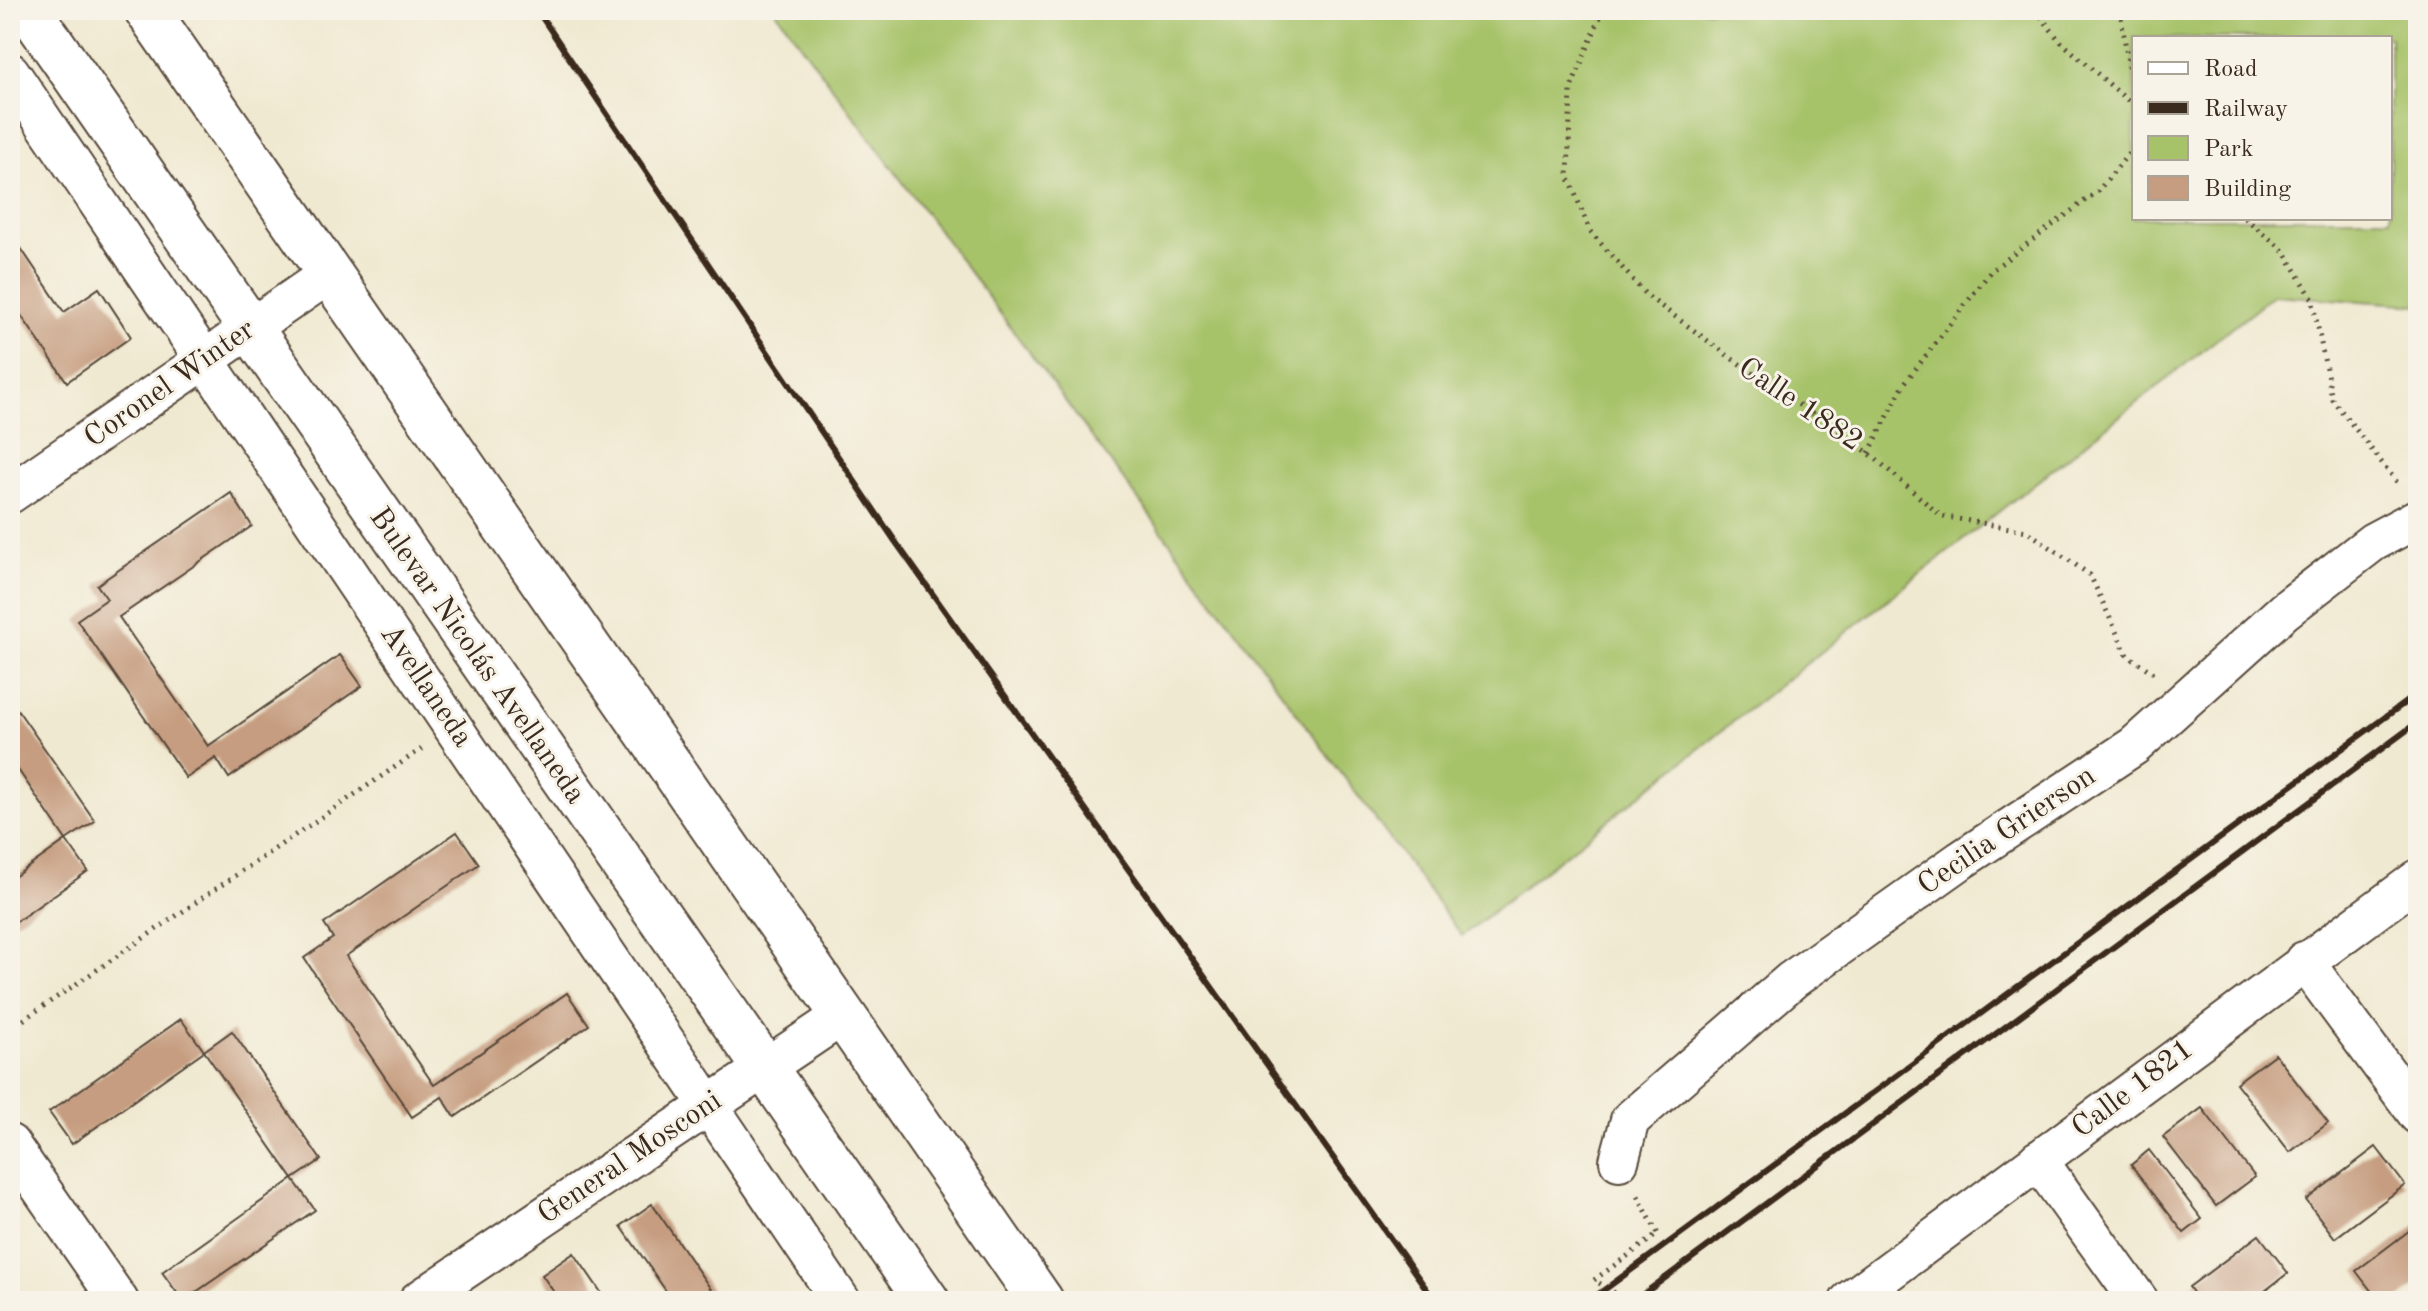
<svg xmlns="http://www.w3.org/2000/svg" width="2428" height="1311" viewBox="0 0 2428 1311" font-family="'Old Standard TT',serif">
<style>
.green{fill:#a7c36a;stroke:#717644;stroke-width:2;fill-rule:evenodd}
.building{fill:#c69d80}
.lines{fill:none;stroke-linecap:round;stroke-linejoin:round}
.minor-casing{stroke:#564739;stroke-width:42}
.major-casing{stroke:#564739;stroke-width:48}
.path{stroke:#564739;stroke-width:5;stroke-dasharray:2 6;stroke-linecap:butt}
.minor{stroke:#fff;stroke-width:38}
.major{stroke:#fff;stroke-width:44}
.rail{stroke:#3b2a1e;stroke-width:6}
.labels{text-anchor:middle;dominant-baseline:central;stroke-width:6;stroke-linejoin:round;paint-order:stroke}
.street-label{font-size:30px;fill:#3b2a1e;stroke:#f7f3e8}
</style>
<rect width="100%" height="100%" fill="#f7f3e8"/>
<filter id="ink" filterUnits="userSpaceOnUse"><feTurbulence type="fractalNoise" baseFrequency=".0125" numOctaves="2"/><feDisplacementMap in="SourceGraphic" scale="16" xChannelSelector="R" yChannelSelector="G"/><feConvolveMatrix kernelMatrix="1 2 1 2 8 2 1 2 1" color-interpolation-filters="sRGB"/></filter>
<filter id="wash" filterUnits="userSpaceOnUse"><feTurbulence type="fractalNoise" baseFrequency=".006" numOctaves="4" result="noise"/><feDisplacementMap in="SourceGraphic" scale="32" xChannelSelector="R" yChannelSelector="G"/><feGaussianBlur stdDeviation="1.8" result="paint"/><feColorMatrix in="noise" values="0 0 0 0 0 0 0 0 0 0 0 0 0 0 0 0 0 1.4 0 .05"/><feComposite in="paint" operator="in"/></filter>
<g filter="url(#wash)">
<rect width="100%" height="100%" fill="#f0e9d1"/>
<path class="green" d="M775,10h1643v295l-145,-10 -811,641zM2134,38h256v180h-256z"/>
<g id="blocks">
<g class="building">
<polygon points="10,232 64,312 99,288 131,337 67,382 16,308 10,309"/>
<polygon points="231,493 252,526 119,617 208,746 340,655 362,686 229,778 216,758 186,778 77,620 107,599 97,585"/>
<polygon points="10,699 95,821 66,840 10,758"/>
<polygon points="457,832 479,864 346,956 434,1085 567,993 589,1025 455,1117 442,1097 412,1117 304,958 333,938 324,924"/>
<polygon points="66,840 88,871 10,926 10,880"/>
<polygon points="181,1019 204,1051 72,1144 49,1112"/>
<polygon points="232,1031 321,1160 293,1179 204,1051"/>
<polygon points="2275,1054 2328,1123 2290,1152 2236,1083"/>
<polygon points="2202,1108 2255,1177 2216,1206 2163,1137"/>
<polygon points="2376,1147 2405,1185 2335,1238 2306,1200"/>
<polygon points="2149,1150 2202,1219 2184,1233 2131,1165"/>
<polygon points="293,1179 315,1210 183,1301 162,1272"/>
<polygon points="652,1204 719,1301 673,1301 621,1226"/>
<polygon points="2418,1224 2418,1284 2396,1301 2379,1301 2356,1271"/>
<polygon points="2259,1235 2288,1273 2252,1301 2199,1301 2189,1287"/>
<polygon points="574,1253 607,1301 560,1301 542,1275"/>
</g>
</g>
</g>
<g filter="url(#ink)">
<use href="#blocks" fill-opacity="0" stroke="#564739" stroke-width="2"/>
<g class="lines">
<g class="minor-casing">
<g id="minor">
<polyline points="10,72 841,1301"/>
<polyline points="10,494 329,274"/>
<polyline points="2304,961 2418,1115"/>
<polyline points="10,1144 119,1301"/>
<polyline points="2038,1160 2139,1301"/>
<polyline points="1619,1161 1630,1120 1792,980 1961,860 2134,746 2284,611 2373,542 2418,518"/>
<polyline points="418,1301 842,1016"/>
<polyline points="1849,1301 2418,879"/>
</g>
</g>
<g class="major-casing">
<g id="major">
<polyline points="29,10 927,1301"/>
<polyline points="147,10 1041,1301"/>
</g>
</g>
<g class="path">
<polyline points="1603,10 1571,88 1568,176 1590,231 1646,295 1731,358 1869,453 1941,516 2027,531 2090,575 2127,655 2158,676"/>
<polyline points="2036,10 2059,40 2134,106"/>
<polyline points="2120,10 2134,101"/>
<polyline points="2245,218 2285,252 2312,298 2332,399 2400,486"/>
<polyline points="1869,453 1904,384 1991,271 2098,191 2134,147"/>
<polyline points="10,1029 423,748"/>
<polyline points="1628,1301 1594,1280 1658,1234 1637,1194"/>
</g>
<use href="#minor" class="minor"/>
<use href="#major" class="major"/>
<g class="rail">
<polyline points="537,10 895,541 1435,1301"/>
<polyline points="1589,1301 2418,693"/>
<polyline points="1634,1301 2418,722"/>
</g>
</g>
</g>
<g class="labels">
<g class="street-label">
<text transform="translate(170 384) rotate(-35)">Coronel Winter</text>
<text transform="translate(1800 405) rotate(34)">Calle 1882</text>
<text transform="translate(477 656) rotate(55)">Bulevar Nicolás Avellaneda</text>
<text transform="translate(426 686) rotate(56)">Avellaneda</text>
<text transform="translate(2007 831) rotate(-34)">Cecilia Grierson</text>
<text transform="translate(2133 1089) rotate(-37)">Calle 1821</text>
<text transform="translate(630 1158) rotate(-34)">General Mosconi</text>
</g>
</g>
<rect width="2428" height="1311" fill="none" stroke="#f7f3e8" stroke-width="40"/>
<rect x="2132" y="36" width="260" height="184" fill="#f7f3e8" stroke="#aca397" stroke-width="2"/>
<rect x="2148" y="62" width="40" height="12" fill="#ffffff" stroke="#aca397" stroke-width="2"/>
<text x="2204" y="76" font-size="24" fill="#3b2a1e">Road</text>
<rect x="2148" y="102" width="40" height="12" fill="#3b2a1e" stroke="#aca397" stroke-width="2"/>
<text x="2204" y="116" font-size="24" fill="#3b2a1e">Railway</text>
<rect x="2148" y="136" width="40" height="24" fill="#a7c36a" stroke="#aca397" stroke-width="2"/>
<text x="2204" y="156" font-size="24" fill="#3b2a1e">Park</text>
<rect x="2148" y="176" width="40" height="24" fill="#c69d80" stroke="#aca397" stroke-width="2"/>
<text x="2204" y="196" font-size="24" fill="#3b2a1e">Building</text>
</svg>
